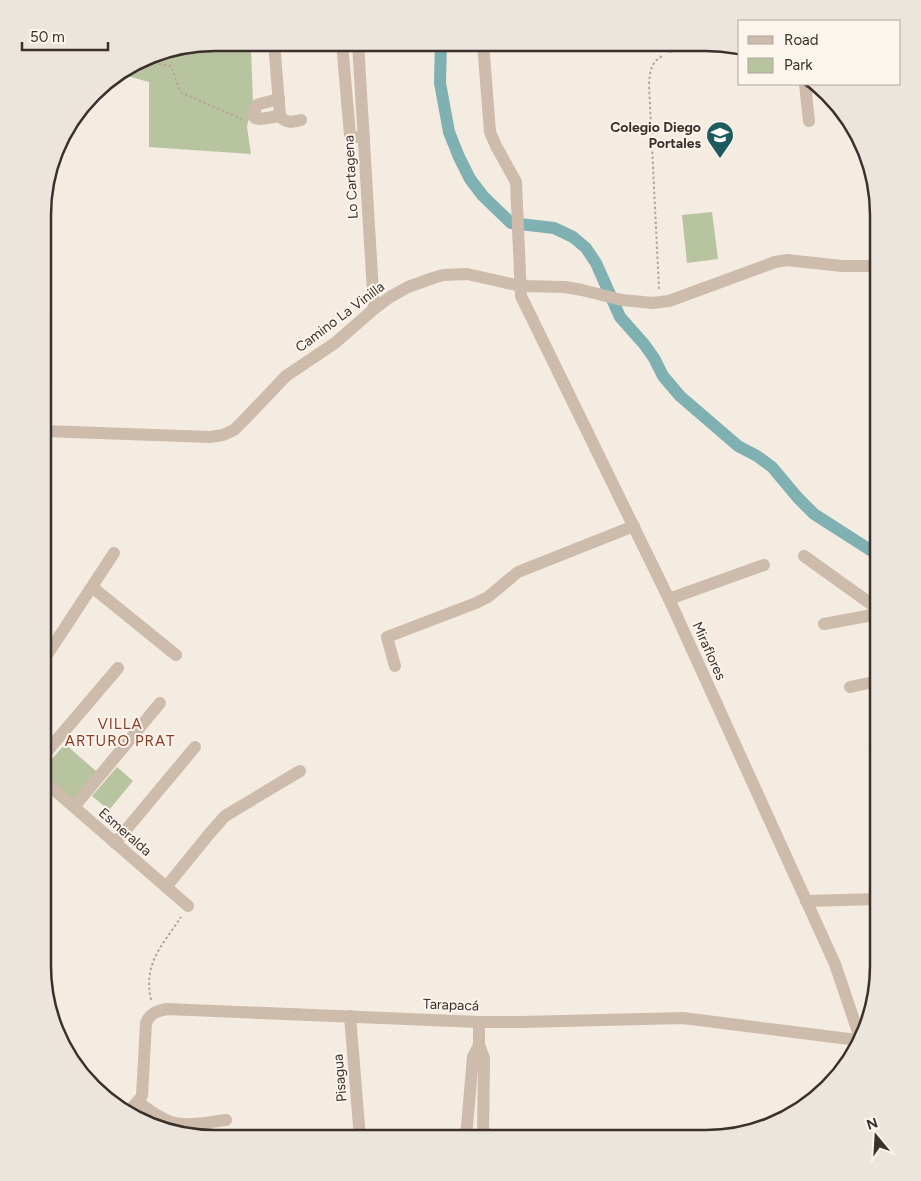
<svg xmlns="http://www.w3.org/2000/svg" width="921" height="1181" viewBox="0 0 921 1181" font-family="Figtree,sans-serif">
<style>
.green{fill:#b8c4a0}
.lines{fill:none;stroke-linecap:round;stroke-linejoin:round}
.canal{stroke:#7fb0b2;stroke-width:12}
.path{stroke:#b9a596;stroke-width:2;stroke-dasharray:2.5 2.5;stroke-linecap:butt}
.minor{stroke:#cdbbac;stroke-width:12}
.labels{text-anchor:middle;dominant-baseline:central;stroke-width:4;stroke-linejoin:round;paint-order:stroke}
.poi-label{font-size:14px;font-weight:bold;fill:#3b302b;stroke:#fbf5ee;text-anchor:end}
.street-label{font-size:14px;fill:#3b302b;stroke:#fbf5ee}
.neighbourhood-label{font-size:15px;letter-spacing:1px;fill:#8c3b22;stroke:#fbf5ee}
.rim{fill:none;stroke:#3b302b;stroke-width:2.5}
</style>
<rect width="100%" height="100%" fill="#f4ebe1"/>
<g class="green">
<polygon points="213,43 251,51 253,101 247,127 251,154 149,147 149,82 120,74 159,52"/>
<polygon points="712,212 718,259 687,263 682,215"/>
<polygon points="65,744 97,772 74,800 43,774 43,769"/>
<polygon points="117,767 133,781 109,810 92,796"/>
</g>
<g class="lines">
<polyline class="canal" points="441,43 440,83 449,132 459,157 470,179 483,196 511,223 554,228 573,237 586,248 596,263 620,317 644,344 654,358 663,376 680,396 738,446 757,456 772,467 798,498 814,514 878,555"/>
<g class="path">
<path d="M144,61l27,5c4,9 5,20 11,27l60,26"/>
<path d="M659,289l-10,-204c1,-14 1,-21 13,-29"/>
<path d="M151,1000c-8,-37 11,-54 30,-83"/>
</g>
<g class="minor">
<path d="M274,43l6,73c6,8 13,6 21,4"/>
<polyline points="342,43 350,135 353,137 364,137"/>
<polyline points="358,43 374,309"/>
<polyline points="483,43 490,132 496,146 516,182 521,296 669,599 835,964 859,1035"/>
<polyline points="670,44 670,47"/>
<polyline points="805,84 809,121"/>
<polyline points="279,99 259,104 257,105 253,115 255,118 260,119 280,116"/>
<polyline points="44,431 210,437 223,435 234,430 246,418 286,376 335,343 374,309 390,297 408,287 433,278 443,275 467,274 521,286 565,287 582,290 622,300 653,303 669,301 775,262 787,260 842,266 878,266"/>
<polyline points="804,556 878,609"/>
<polyline points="92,587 176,655"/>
<polyline points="669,599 764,565"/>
<polyline points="824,624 878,614"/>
<polyline points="43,661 114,553"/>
<polyline points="395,666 387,637 476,603 488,597 518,572 634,526"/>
<polyline points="850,687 878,681"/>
<polyline points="875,748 878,747"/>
<polyline points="43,756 118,668"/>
<polyline points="43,780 188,906"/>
<polyline points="74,807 160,703"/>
<polyline points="115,843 195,747"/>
<polyline points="166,887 210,833 225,816 300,771"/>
<polyline points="806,901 878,899"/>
<polyline points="350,1016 360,1138"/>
<polyline points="479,1022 479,1045 484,1058 483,1138"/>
<path d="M138,1102c10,7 21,16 33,20 17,5 37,0 55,-2"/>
<path d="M125,1112l7,-4 10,-12 4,-73c4,-10 11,-12 21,-14l312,13h42l162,-4 174,22"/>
<polyline points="466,1138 473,1057 479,1045"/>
</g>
</g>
<defs>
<g id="school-pin" transform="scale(1.4375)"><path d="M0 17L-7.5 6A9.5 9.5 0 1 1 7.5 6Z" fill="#1f5a5e" stroke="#fbf5ee"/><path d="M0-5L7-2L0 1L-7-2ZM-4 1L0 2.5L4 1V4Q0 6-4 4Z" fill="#fff"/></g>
</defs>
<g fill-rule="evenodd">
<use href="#school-pin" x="720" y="135"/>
</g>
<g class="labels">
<g class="poi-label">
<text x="701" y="127">Colegio Diego<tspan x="701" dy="16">Portales</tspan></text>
</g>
<g class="street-label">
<text transform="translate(351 177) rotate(-93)">Lo Cartagena</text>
<text transform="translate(340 317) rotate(-37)">Camino La Vinilla</text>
<text transform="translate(709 651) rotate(66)">Miraflores</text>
<text transform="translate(125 832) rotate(41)">Esmeralda</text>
<text transform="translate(451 1005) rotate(2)">Tarapacá</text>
<text transform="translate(340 1078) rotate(-95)">Pisagua</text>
</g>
<g class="neighbourhood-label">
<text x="120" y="724">VILLA<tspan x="120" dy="17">ARTURO PRAT</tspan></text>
</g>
</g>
<path d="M0 0H921V1181H0ZM215 51H706A164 164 0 0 1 870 215V966A164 164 0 0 1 706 1130H215A164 164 0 0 1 51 966V215A164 164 0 0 1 215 51Z" fill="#ece5de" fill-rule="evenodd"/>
<path class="rim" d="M215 51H706A164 164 0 0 1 870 215V966A164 164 0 0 1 706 1130H215A164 164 0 0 1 51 966V215A164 164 0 0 1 215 51Z"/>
<rect x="738" y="20" width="162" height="65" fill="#fbf5ee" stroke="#aea6a0"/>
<rect x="748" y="36" width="25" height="8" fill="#cdbbac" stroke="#aea6a0"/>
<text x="784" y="45" font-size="15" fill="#3b302b">Road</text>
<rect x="748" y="58" width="25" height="15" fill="#b8c4a0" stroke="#aea6a0"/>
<text x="784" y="70" font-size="15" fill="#3b302b">Park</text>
<g transform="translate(876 1136) rotate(342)" stroke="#fbf5ee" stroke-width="4" paint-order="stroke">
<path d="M0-4L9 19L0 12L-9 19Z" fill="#3b302b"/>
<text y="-8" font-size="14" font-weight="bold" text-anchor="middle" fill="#3b302b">N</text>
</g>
<path d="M22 42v8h86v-8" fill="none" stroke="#3b302b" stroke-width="2.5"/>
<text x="30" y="42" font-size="15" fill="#3b302b" stroke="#fbf5ee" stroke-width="4" paint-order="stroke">50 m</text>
</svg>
